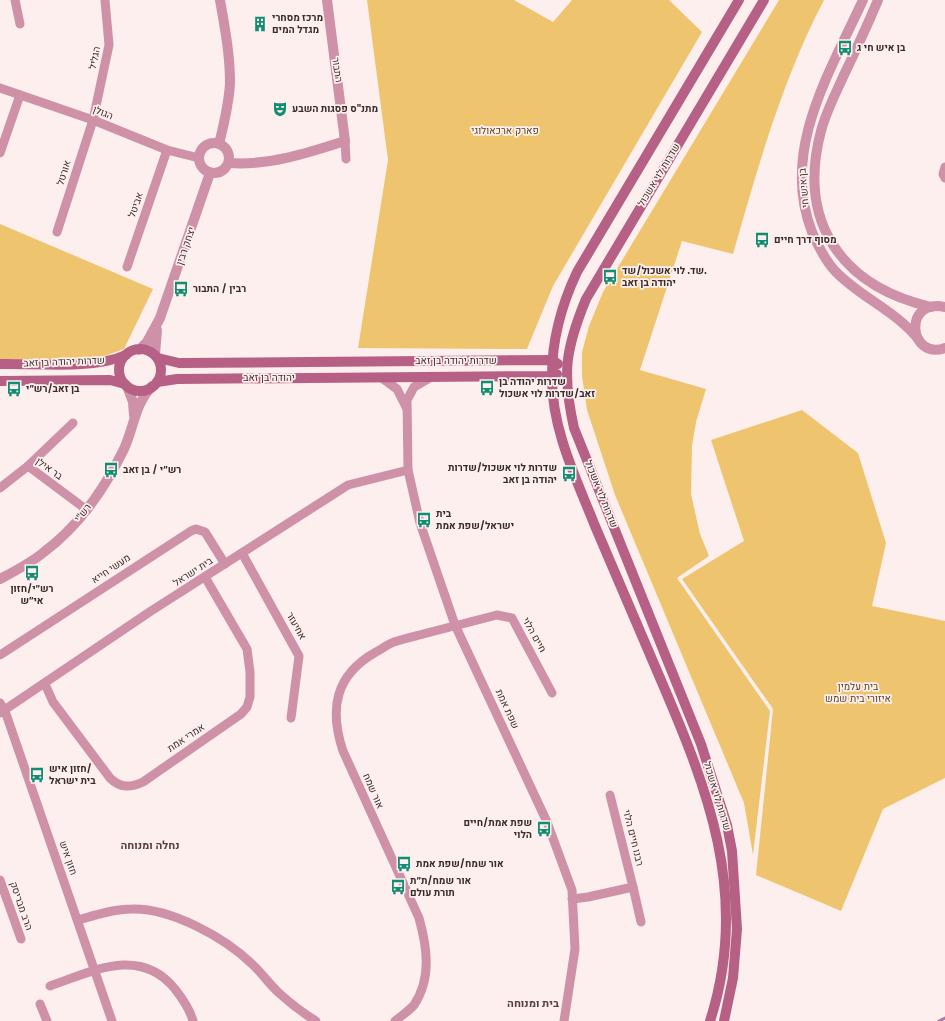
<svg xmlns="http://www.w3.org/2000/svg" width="945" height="1021" viewBox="0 0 945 1021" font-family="'Fira Sans',Heebo,sans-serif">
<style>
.green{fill:#efc46f}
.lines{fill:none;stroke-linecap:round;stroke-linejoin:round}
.stream{stroke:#aa79a8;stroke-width:3}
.minor{stroke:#ce91a8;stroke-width:9}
.tertiary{stroke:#ce91a8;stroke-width:10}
.secondary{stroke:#b76085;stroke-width:10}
.labels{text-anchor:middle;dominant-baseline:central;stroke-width:3.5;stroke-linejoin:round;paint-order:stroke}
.poi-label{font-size:10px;font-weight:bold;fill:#392c2b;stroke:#fdefee;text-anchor:start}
.street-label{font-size:10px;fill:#392c2b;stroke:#fdefee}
.park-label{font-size:10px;fill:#55431e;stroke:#fdefee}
.neighbourhood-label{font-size:11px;font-weight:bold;fill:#5a3e3c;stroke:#fdefee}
</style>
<rect width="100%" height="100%" fill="#fdefee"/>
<g class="green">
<polygon points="367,0 514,0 553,22 572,0 669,0 702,32 553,286 527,349 358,348 388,160"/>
<path d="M779,0h45c-42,80 -66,167 -91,254l-51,-13 -42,129 66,19 -10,33 -4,24 -1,48 9,40 9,22 -32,22 93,133 -17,144 -9,-52 -129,-308 -28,-85 -5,-34v-24l7,-26 14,-34z"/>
<polygon points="0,224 153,289 124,349 93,360 0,359"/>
<polygon points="802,410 858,453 886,543 872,606 945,621 945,778 883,809 841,911 756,875 773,709 682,579 744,541 711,440"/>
</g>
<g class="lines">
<polyline class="stream" points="939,1021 945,1018"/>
<g class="minor">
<polyline points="15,0 20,24"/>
<polyline points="0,88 93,120 167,150 199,158"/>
<polyline points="345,141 346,159"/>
<polyline points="0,153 20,95"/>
<polyline points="945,167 943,174 945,178"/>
<polyline points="57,232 93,120 109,45 105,0"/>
<polyline points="127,267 167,150"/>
<polyline points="431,377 414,387 407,400 408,470 420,523 455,625 547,822 572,890 575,949 564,1021"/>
<polyline points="382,378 397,389 406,407"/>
<polyline points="28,466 73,423"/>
<polyline points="0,488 28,466 87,510"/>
<polyline points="242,553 299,656 291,718"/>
<polyline points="0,655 191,531 196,529 205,532 225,564"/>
<path d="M45,684l8,18 57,76c10,10 20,10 33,4l98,-68 6,-7 3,-10v-25l-3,-23 -42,-72"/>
<polyline points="0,703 5,711 112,1021"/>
<polyline points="0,713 151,611 348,485 408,470"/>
<polyline points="0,880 21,939"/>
<polyline points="633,887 641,922"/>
<polyline points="572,899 588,897 633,887 610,795"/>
<path d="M78,920c18,-5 36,-11 54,-11 39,-1 92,28 120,55 10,9 17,20 27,29 11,10 24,20 37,28"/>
<path d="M50,986c43,-15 90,-40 125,3 7,9 15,20 18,32"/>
<polyline points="40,1004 47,1021"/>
<path d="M395,1021c6,-5 14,-10 19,-16 18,-27 13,-58 5,-87l-76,-167c-14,-42 -8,-76 33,-99 6,-3 12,-8 18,-10 11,-4 22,-6 33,-9 23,-6 47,-12 70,-18l15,3 40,75"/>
</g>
<g class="tertiary">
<path d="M863,0c-33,72 -83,151 -51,232 6,14 13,28 23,39 26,27 60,39 84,69"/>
<path d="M878,0c-11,26 -23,52 -35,77 -8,18 -17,35 -22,54 -24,91 20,155 110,176"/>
<circle cx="214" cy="158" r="15"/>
<path d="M219,144c5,-20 10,-41 11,-61 0,-28 -5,-55 -10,-83"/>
<path d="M229,163c39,3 79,-10 116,-22l-18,-141"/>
<path d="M945,307c-43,-9 -36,54 0,41"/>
<polyline points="139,350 147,342 160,318 210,173"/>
<polyline points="155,354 157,330"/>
<polyline points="127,386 133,402 134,415"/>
<path d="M0,579c15,-8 31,-16 44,-27 35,-26 61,-64 80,-103 10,-22 11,-45 28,-63"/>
</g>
<g class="secondary">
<circle cx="140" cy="370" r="21"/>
<polyline points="158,358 179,363 552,360 558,364"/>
<path d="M0,364c37,-1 92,6 126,-9"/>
<polyline points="0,381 110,380 125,384"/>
<polyline points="157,382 177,379 552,376 557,374"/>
<path d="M710,1021c41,-127 -3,-234 -53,-350 -21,-48 -41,-97 -62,-145 -19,-48 -44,-98 -43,-151 0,-35 10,-71 25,-103l162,-272"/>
<path d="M724,1021l9,-43 4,-49 -5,-78 -5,-26 -26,-81 -127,-316c-12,-54 -9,-78 12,-129l178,-299"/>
</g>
</g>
<defs>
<g id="building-bare" transform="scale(1.2)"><path d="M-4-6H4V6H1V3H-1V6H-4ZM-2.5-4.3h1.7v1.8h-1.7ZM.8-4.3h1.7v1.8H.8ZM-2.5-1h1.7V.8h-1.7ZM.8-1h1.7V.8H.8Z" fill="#118d72" stroke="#fdefee" stroke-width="2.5" paint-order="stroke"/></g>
<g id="bus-bare" transform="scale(1.2)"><path d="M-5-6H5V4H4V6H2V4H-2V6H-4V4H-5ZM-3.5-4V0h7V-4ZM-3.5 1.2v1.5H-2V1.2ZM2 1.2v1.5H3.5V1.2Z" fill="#118d72" stroke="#fdefee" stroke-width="2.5" paint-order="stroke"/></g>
<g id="theatre-bare" transform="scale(1.2)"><path d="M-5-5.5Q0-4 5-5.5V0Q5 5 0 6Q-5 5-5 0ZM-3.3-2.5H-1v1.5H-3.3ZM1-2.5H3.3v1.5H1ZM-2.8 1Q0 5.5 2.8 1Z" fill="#118d72" stroke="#fdefee" stroke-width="2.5" paint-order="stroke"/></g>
</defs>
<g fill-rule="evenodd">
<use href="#building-bare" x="260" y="24"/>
<use href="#bus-bare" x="845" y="48"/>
<use href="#theatre-bare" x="280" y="109"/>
<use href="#bus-bare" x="762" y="240"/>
<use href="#bus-bare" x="610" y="277"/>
<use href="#bus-bare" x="181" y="289"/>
<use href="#bus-bare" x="487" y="388"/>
<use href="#bus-bare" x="14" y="389"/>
<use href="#bus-bare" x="111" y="470"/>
<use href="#bus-bare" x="569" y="474"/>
<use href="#bus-bare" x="424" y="520"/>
<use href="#bus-bare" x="32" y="573"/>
<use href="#bus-bare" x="37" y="775"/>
<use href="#bus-bare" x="544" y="829"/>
<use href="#bus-bare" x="404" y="864"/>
<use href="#bus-bare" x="398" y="887"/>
</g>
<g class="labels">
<g class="poi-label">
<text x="272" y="18">מרכז מסחרי<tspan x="272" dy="12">מגדל המים</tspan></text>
<text x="857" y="48">בן איש חי ג</text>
<text x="292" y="109">מתנ"ס פסגות השבע</text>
<text x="774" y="240">מסוף דרך חיים</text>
<text x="622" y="271">שד. לוי אשכול/שד.<tspan x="622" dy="12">יהודה בן זאב</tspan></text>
<text x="193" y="289">רבין / התבור</text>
<text x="499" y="382">שדרות יהודה בן<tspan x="499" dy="12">זאב/שדרות לוי אשכול</tspan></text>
<text x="26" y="389">בן זאב/רש״י</text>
<text x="557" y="468" text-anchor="end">שדרות לוי אשכול/שדרות<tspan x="557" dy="12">יהודה בן זאב</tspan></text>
<text x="123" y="470">רש״י / בן זאב</text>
<text x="436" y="514">בית<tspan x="436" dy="12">ישראל/שפת אמת</tspan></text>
<text x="32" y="589" text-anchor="middle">רש״י/חזון<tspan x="32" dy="12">אי״ש</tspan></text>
<text x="49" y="769">חזון איש/<tspan x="49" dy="12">בית ישראל</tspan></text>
<text x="532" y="823" text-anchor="end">שפת אמת/חיים<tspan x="532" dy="12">הלוי</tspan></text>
<text x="416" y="864">אור שמח/שפת אמת</text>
<text x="410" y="881">אור שמח/ת״ת<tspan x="410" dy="12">תורת עולם</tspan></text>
</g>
<g class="street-label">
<text transform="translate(95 58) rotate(-78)">הגליל</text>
<text transform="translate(337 70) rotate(82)">התבור</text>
<text transform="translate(103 113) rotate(21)">הגולן</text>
<text transform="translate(64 173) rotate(-72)">אורטל</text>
<text transform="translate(659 175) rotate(-59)">שדרות לוי אשכול</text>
<text transform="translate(804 188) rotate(-95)">בן איש חי</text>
<text transform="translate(136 205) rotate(-71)">אביטל</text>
<text transform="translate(186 246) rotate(-71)">יצחק רבין</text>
<text x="456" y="361">שדרות יהודה בן זאב</text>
<text transform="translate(64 362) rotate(-2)">שדרות יהודה בן זאב</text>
<text x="269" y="378">יהודה בן זאב</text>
<text transform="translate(49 469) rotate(35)">בר אילן</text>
<text transform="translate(601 494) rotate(68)">שדרות לוי אשכול</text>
<text transform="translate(83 513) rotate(-51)">רש"י</text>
<text transform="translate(111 569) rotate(-34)">מעשי חייא</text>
<text transform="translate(193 572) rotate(-33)">בית ישראל</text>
<text transform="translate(296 626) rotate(61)">אחיעזר</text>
<text transform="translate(534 635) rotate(61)">חיים הלוי</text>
<text transform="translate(507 709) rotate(65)">שפת אמת</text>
<text transform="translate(186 738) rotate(-34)">אמרי אמת</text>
<text transform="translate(373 791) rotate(66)">אור שמח</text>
<text transform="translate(717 796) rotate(73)">שדרות לוי אשכול</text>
<text transform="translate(633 838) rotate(76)">רבנו חיים הלוי</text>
<text transform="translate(68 858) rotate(71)">חזון איש</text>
<text transform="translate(21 906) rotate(71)">הרב מבריסק</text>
</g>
<g class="park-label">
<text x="505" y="131">פארק ארכאולוגי</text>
<text x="858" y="687">בית עלמין<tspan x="858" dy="12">איזורי בית שמש</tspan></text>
</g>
<g class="neighbourhood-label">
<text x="150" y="845">נחלה ומנוחה</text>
<text x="533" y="1003">בית ומנוחה</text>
</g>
</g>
</svg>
